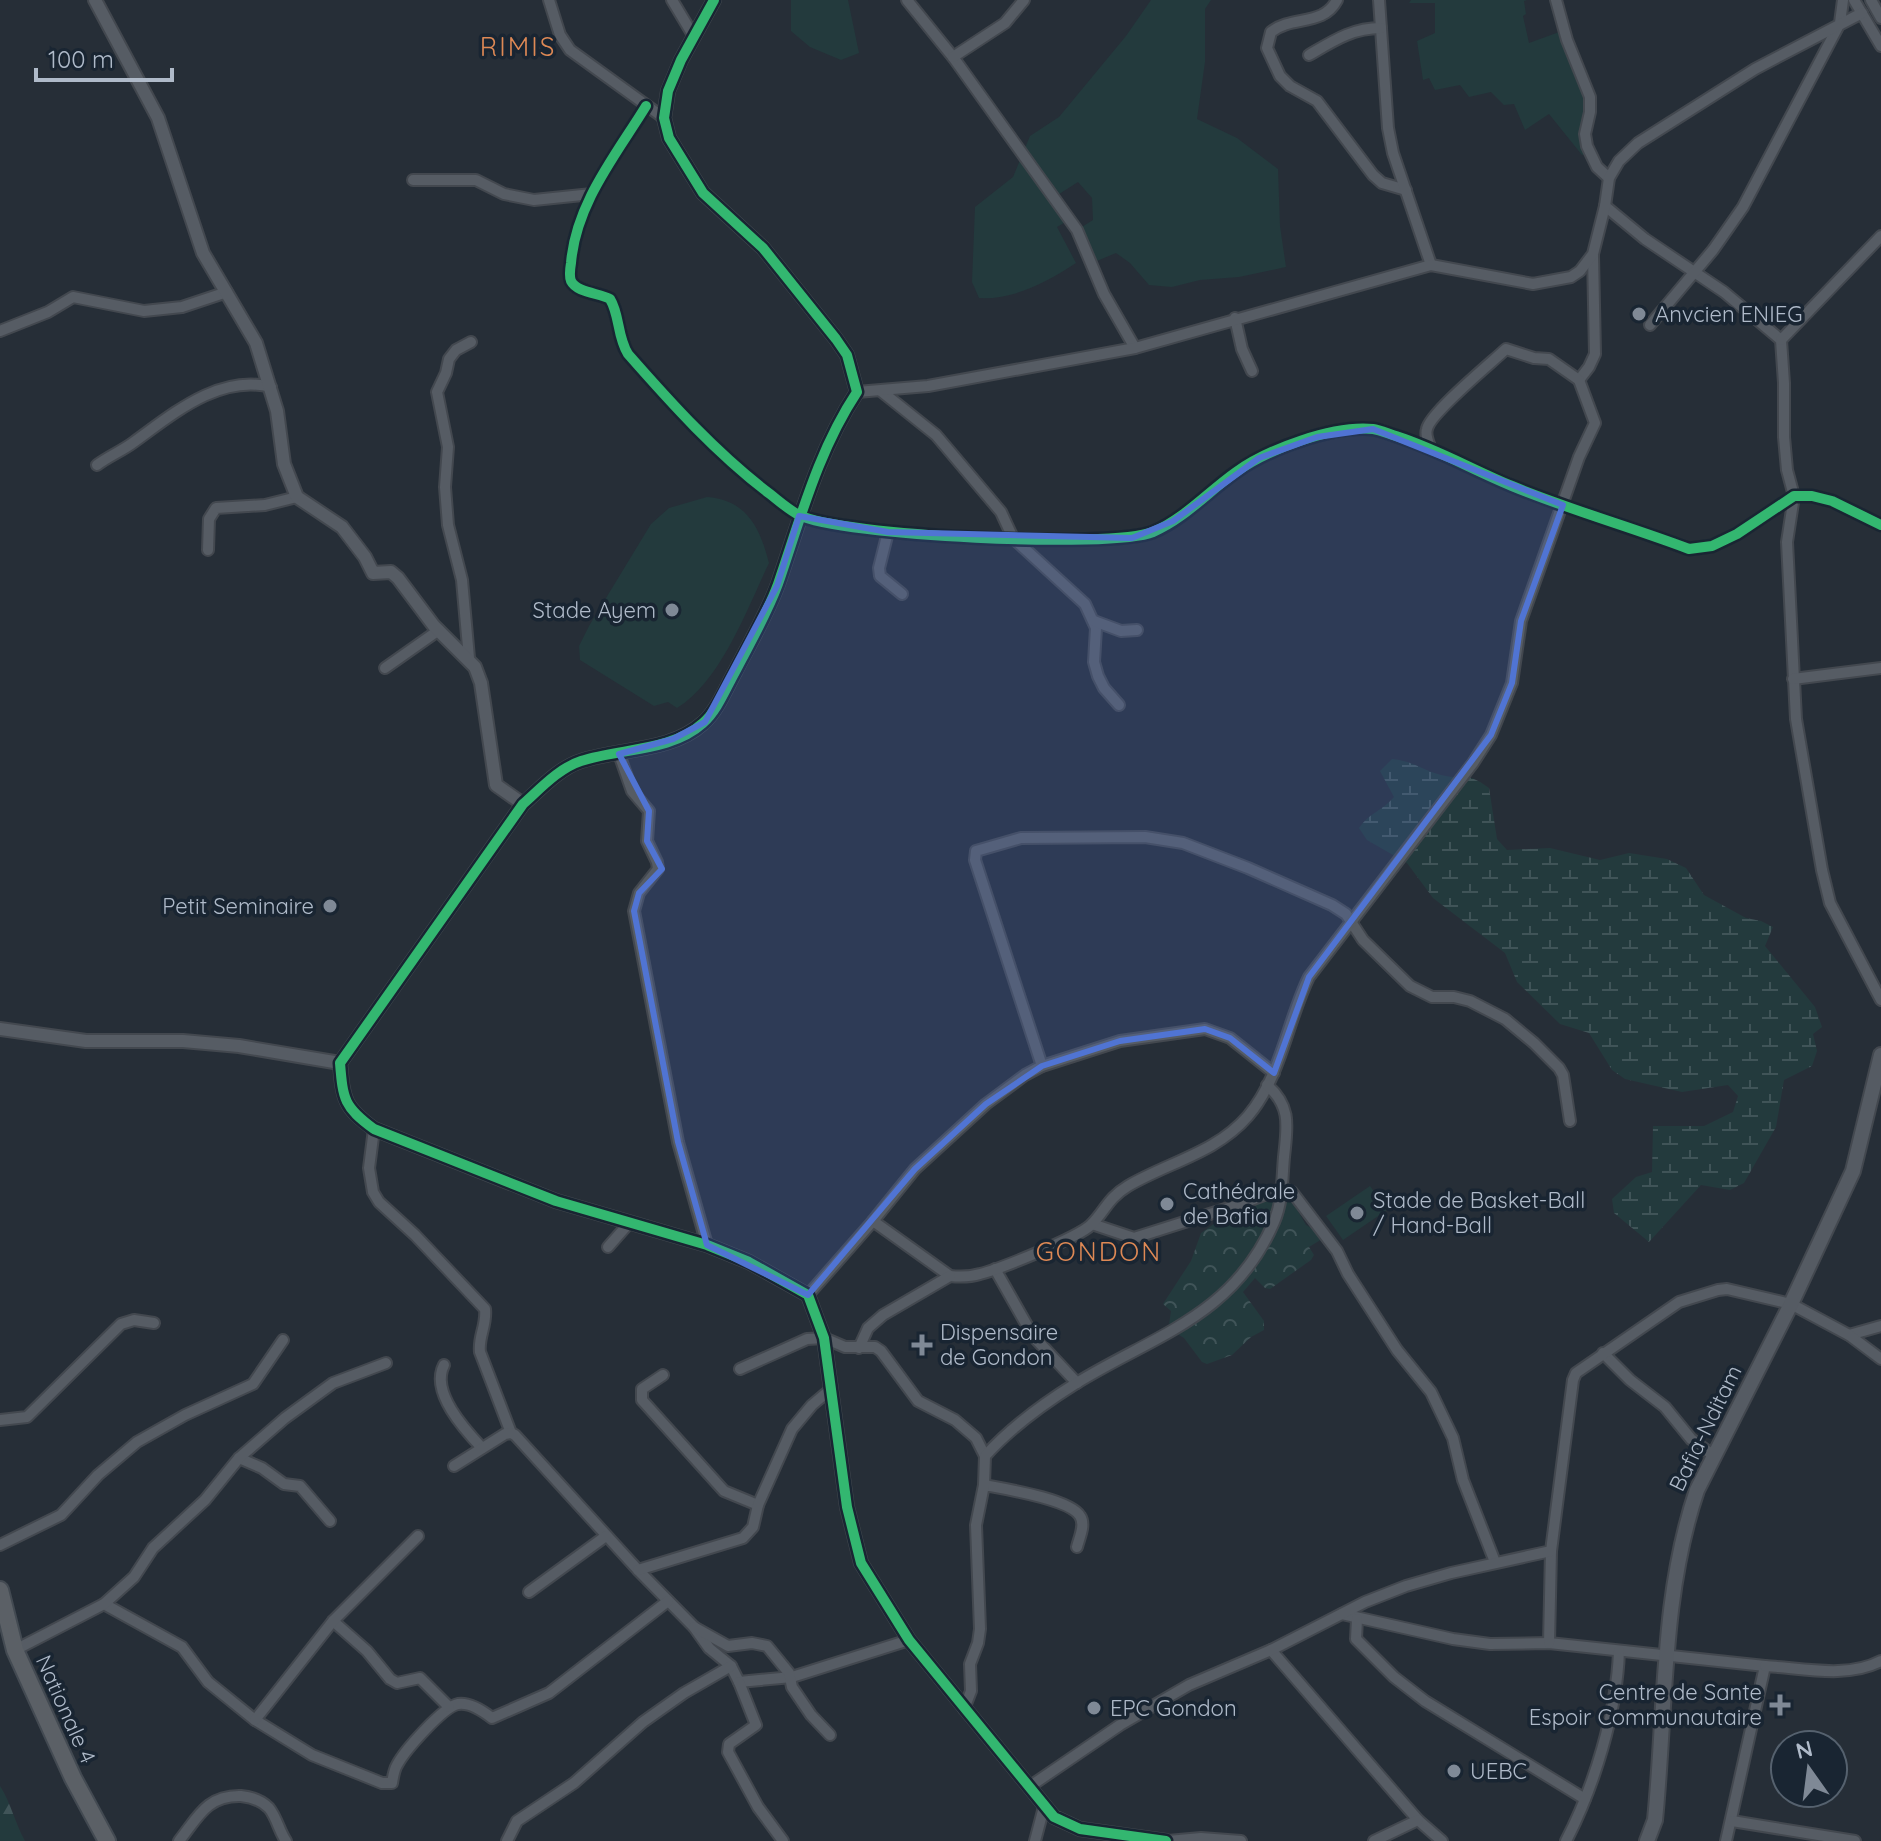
<svg xmlns="http://www.w3.org/2000/svg" width="1881" height="1841" viewBox="0 0 1881 1841" font-family="Quicksand,sans-serif">
<style>
.green{fill:#233a3d}
.forest{fill:url(#forest-firs)}
.wetland{fill:url(#wetland-marsh)}
.park{fill:url(#park-crowns)}
.lines{fill:none;stroke-linecap:round;stroke-linejoin:round}
.minor-casing{stroke:#43484f;stroke-width:14}
.tertiary-casing{stroke:#43484f;stroke-width:16}
.secondary-casing{stroke:#43484f;stroke-width:18}
.trunk-casing{stroke:#434a52;stroke-width:20}
.minor{stroke:#565c64;stroke-width:10}
.tertiary{stroke:#565c64;stroke-width:12}
.secondary{stroke:#555b63;stroke-width:14}
.trunk{stroke:#5b6066;stroke-width:16}
.cycleway-casing{stroke:#192532;stroke-width:15}
.cycleway{stroke:#33b770;stroke-width:10}
.marked{fill:#5074d3;fill-opacity:0.2;stroke:#5074d3;stroke-width:6;stroke-linejoin:round}
.poi-dot{fill:#7f8996;stroke:#192532;stroke-width:3}
.labels{text-anchor:middle;dominant-baseline:central;stroke-width:7;stroke-linejoin:round;paint-order:stroke}
.poi-label{font-size:22px;fill:#afbac9;stroke:#192532;text-anchor:start}
.street-label{font-size:22px;fill:#afbac9;stroke:#192532}
.quarter-label{font-size:26px;letter-spacing:2px;fill:#de8955;stroke:#192532}
</style>
<defs>
<pattern id="forest-firs" width="22" height="20" patternUnits="userSpaceOnUse" patternTransform="scale(2)"><rect width="22" height="20" fill="#233a3d"/><path d="M5 1l3.5 6h-7zM16 11l3.5 6h-7z" fill="#405458"/></pattern>
<pattern id="wetland-marsh" width="20" height="14" patternUnits="userSpaceOnUse" patternTransform="scale(2)"><rect width="20" height="14" fill="#233a3d"/><path d="M1 5h8M5 5V1M11 12h8M15 12V8" fill="none" stroke="#405458"/></pattern>
<pattern id="park-crowns" width="20" height="18" patternUnits="userSpaceOnUse" patternTransform="scale(2)"><rect width="20" height="18" fill="#233a3d"/><path d="M2 6a3 3 0 1 1 6 0M12 15a3 3 0 1 1 6 0" fill="none" stroke="#405458"/></pattern>
</defs>
<rect width="100%" height="100%" fill="#262e37"/>
<g class="green">
<polygon points="791,0 848,0 859,53 841,60 810,47 791,31"/>
<path d="M1151,0h60l-6,9v53l-8,57 40,19 41,31 2,57 6,41 -47,10 -39,3 -28,7 -23,-2 -19,-22 -14,-10 -24,10 -15,-33 16,-10 -1,-22 -14,-16 -22,14 11,25 -10,6 19,36c-29,19 -62,37 -97,35l-7,-16 3,-75 38,-30 17,-41 29,-19 67,-81z"/>
<polygon points="1411,0 1527,0 1524,1 1526,14 1523,16 1529,43 1562,31 1586,92 1587,153 1582,155 1549,114 1525,130 1514,104 1504,105 1491,92 1469,97 1460,85 1435,90 1429,78 1423,80 1417,41 1435,33 1435,3 1409,3"/>
<path d="M707,497c40,3 53,31 62,66 -22,46 -48,118 -92,145l-9,-6 -14,4 -74,-46 -1,-14 10,-20 62,-102 18,-16z"/>
<polygon points="1370,1186 1387,1210 1343,1240 1326,1216"/>
</g>
<path class="forest" d="M0,1786c11,17 15,37 25,55h-25z"/>
<path class="wetland" d="M1392,759c21,2 30,11 49,16 23,6 24,-5 48,13l8,51 10,11 43,-2 50,12 29,-7 38,6 19,9 18,27 42,23 15,3 12,6 -8,19 50,61 7,20 -9,7 4,17 -5,15 -28,14 -8,47 -32,56 -14,7 -29,-5 -52,57 -35,-29 -2,-14 24,-22 16,-5 1,-46h51l29,-14 5,-16 -10,-11 -46,7 -57,-13 -13,-9 -23,-37 -29,-9 -43,-42 -12,-29 -72,-55 -26,-35 -40,-23 -8,-12c10,-15 23,-17 35,-31l-14,-26z"/>
<polygon class="park" points="1277,1187 1289,1196 1306,1225 1323,1235 1322,1239 1309,1247 1314,1255 1311,1260 1270,1289 1265,1288 1255,1278 1243,1292 1264,1321 1264,1330 1251,1337 1232,1355 1207,1364 1202,1362 1184,1338 1171,1330 1169,1325 1171,1311 1163,1304 1191,1261 1201,1233 1225,1216"/>
<g class="lines">
<g class="minor-casing">
<g id="minor">
<polyline points="549,0 560,35 570,50 664,118"/>
<polyline points="672,0 693,35"/>
<polyline points="907,0 953,57 1077,230 1104,294 1135,348"/>
<path d="M1337,0c-14,27 -45,15 -66,32l-4,16 13,28 10,10 27,15 56,74 9,8 24,7"/>
<polyline points="1379,0 1388,128 1393,153 1431,265"/>
<polyline points="1556,0 1567,40 1590,97 1590,112 1585,134 1587,146 1597,167 1609,178"/>
<polyline points="1854,0 1881,46"/>
<polyline points="1871,0 1881,18"/>
<path d="M1309,55c24,-14 43,-27 72,-27"/>
<polyline points="953,57 1005,23 1024,0"/>
<path d="M646,106c-30,49 -70,97 -75,157 -1,6 -2,13 0,18 6,12 29,12 39,18 10,16 7,38 18,55 43,49 89,100 142,140 9,7 19,16 29,21 41,21 312,34 354,17 31,-13 56,-41 83,-60 32,-23 97,-47 137,-43 7,1 16,5 23,7 41,13 77,34 116,50 58,24 119,41 177,63l23,-3 25,-12 57,-38h18l20,5 49,24"/>
<polyline points="413,180 476,180 504,194 534,200 592,194"/>
<polyline points="1605,206 1645,239 1724,292 1781,340 1784,383 1784,437 1787,470 1794,496 1787,542 1796,719 1822,870 1830,903 1881,1000"/>
<polyline points="1235,318 1242,349 1252,371"/>
<polyline points="1650,325 1713,250 1743,207 1840,23 1843,0"/>
<polyline points="0,331 48,312 73,297 144,311 182,307 227,292"/>
<polyline points="1781,340 1881,236"/>
<polyline points="1579,380 1589,367 1595,354 1593,255"/>
<polyline points="881,391 936,435 1001,512 1013,538 1085,604 1096,628 1094,662 1098,676 1104,688 1119,705"/>
<polyline points="857,392 928,386 1135,348 1431,265 1533,284 1571,277 1580,271 1593,254 1605,206 1609,178 1619,161 1638,143 1755,69 1862,13"/>
<path d="M97,465c12,-9 25,-14 37,-23 39,-28 85,-68 137,-55"/>
<polyline points="888,532 879,568 880,576 902,594"/>
<polyline points="208,550 209,519 216,508 265,505 297,497"/>
<polyline points="1094,621 1121,631 1137,630"/>
<polyline points="469,658 462,580 448,525 445,487 448,447 437,392 446,373 449,359 456,350 471,342"/>
<polyline points="385,668 439,630"/>
<polyline points="1793,679 1881,668"/>
<polyline points="619,754 632,791 649,811 647,841 657,862 658,869 639,893 634,911 678,1142 707,1245"/>
<polyline points="1042,1066 975,860 976,851 1021,838 1145,837 1183,843 1248,868 1332,905 1346,914 1363,940 1410,986 1432,997 1454,997 1470,1001 1505,1019 1534,1043 1559,1068 1563,1075 1570,1121"/>
<path d="M374,1129l-5,39 4,24 6,10 36,33 70,74c2,16 -7,28 -5,43l31,81"/>
<polyline points="873,1221 915,1169 986,1104 1025,1075 1042,1066 1120,1041 1205,1029 1230,1038 1274,1073"/>
<polyline points="1092,1224 1134,1238 1235,1206 1283,1188 1292,1192 1337,1251 1348,1274 1397,1350 1431,1392 1453,1438 1463,1480 1495,1562"/>
<polyline points="608,1247 630,1222"/>
<polyline points="995,1269 1033,1336 1077,1383"/>
<path d="M808,1295l65,-74 77,55c10,1 20,1 30,-2 20,-5 97,-36 111,-49 14,-14 17,-27 37,-39 41,-24 88,-33 120,-70 33,-39 39,-94 61,-139l164,-214 18,-28 21,-52 9,-62 58,-164 16,-34 -16,-43 -30,-21 -15,-1 -28,-9c-15,14 -76,64 -79,80 -2,6 1,12 3,18"/>
<polyline points="1849,1335 1881,1326"/>
<polyline points="859,1348 868,1328 883,1315 950,1276"/>
<polyline points="1603,1353 1630,1380 1665,1407 1691,1439 1714,1456"/>
<path d="M444,1365c-14,27 21,65 38,83"/>
<polyline points="740,1369 807,1339 824,1338 845,1347 875,1347 881,1351 918,1401 955,1420 976,1438 985,1456"/>
<polyline points="663,1375 642,1389 642,1400 724,1491 758,1505"/>
<polyline points="0,1420 27,1417 121,1324 134,1320 154,1323"/>
<polyline points="239,1458 262,1468 284,1484 300,1486 330,1521"/>
<polyline points="454,1466 505,1434 511,1433 515,1435 638,1570 694,1627 709,1648 731,1666 739,1682 792,1677 909,1640"/>
<path d="M984,1485c21,4 86,14 96,31 6,9 -1,22 -3,31"/>
<polyline points="0,1545 61,1515 98,1475 137,1442 185,1415 253,1384 283,1340"/>
<polyline points="638,1570 743,1538 753,1527 758,1505 792,1429 812,1405 831,1389"/>
<polyline points="529,1592 606,1536"/>
<path d="M104,1604l78,43 26,35 47,38 57,35 70,28h10c1,-6 2,-13 5,-18 8,-15 46,-58 61,-61 12,-2 25,7 34,14l57,-25 119,-92"/>
<polyline points="1342,1614 1453,1639 1490,1644 1549,1643 1765,1666 1726,1841"/>
<polyline points="1357,1619 1356,1639 1394,1677 1425,1701 1585,1799"/>
<polyline points="333,1621 367,1651 390,1679 397,1683 420,1678 449,1707"/>
<polyline points="694,1627 728,1646 752,1643 767,1646 789,1673 792,1687 811,1715 830,1735"/>
<polyline points="1549,1643 1551,1551"/>
<polyline points="15,1650 104,1604 134,1577 153,1548 205,1500 239,1458 285,1418 333,1383 386,1363"/>
<polyline points="1271,1650 1418,1820 1442,1841"/>
<path d="M1765,1666c37,2 82,13 116,-5"/>
<polyline points="739,1682 756,1725 729,1744 728,1752 758,1807 783,1841"/>
<path d="M964,1709l7,-18 -1,-27 8,-21 2,-14 -4,-104 8,-40 1,-29c26,-29 58,-52 90,-72 79,-49 158,-67 199,-162 9,-21 8,-43 10,-65 3,-30 8,-50 -17,-72"/>
<polyline points="255,1720 333,1621 418,1536"/>
<polyline points="1029,1787 1120,1725 1189,1685 1271,1650 1365,1602 1406,1586 1451,1573 1551,1551 1573,1380 1576,1373 1679,1302 1718,1290 1727,1289 1791,1304 1849,1335 1881,1359"/>
<polyline points="1732,1821 1855,1841"/>
<path d="M179,1841c19,-24 28,-46 62,-45 11,1 20,4 28,12 8,10 10,23 17,33"/>
<polyline points="507,1841 517,1821 574,1783 643,1722 684,1693 731,1666"/>
<polyline points="1035,1841 1044,1807"/>
<polyline points="1168,1841 1201,1838 1241,1841"/>
<polyline points="1374,1841 1418,1820"/>
<path d="M1566,1841c28,-54 51,-129 53,-190"/>
</g>
</g>
<g class="tertiary-casing">
<g id="tertiary">
<polyline points="95,0 158,118 203,253 256,343 277,411 284,464 297,497 342,527 365,557 373,573 391,572 398,578 434,626 475,667 481,683 496,785 523,804"/>
<path d="M714,0l-33,60 -13,31 -4,27 5,20 34,55 60,55 73,91 11,16 10,37c-39,59 -56,125 -79,192 -11,30 -28,59 -43,88 -9,16 -18,39 -32,51 -32,29 -83,25 -122,38 -22,7 -41,28 -58,43l-183,259c3,37 4,44 34,66l182,72 151,44 42,17 59,33 16,43 23,169 14,56 48,77 145,177 26,12 86,12"/>
<polyline points="0,1029 86,1041 183,1041 239,1046 340,1063"/>
</g>
</g>
<g class="secondary-casing">
<path id="secondary" d="M1647,1841l8,-21c11,-110 6,-224 42,-330l94,-186 62,-133 28,-116"/>
</g>
<g class="trunk-casing">
<polyline id="trunk" points="0,1590 15,1650 73,1778 107,1841"/>
</g>
<use href="#minor" class="minor"/>
<use href="#tertiary" class="tertiary"/>
<use href="#secondary" class="secondary"/>
<use href="#trunk" class="trunk"/>
<g class="cycleway-casing">
<g id="cycleway">
<path d="M714,0l-33,60 -13,31 -4,27 5,20 34,55 60,55 73,91 11,16 10,37c-39,59 -56,125 -79,192 -11,30 -28,59 -43,88 -9,16 -18,39 -32,51 -32,29 -83,25 -122,38 -22,7 -41,28 -58,43l-183,259c3,37 4,44 34,66l182,72 151,44 42,17 59,33 16,43 23,169 14,56 48,77 145,177 26,12 86,12"/>
<path d="M646,106c-30,49 -70,97 -75,157 -1,6 -2,13 0,18 6,12 29,12 39,18 10,16 7,38 18,55 43,49 89,100 142,140 9,7 19,16 29,21 41,21 312,34 354,17 31,-13 56,-41 83,-60 32,-23 97,-47 137,-43 7,1 16,5 23,7 41,13 77,34 116,50 58,24 119,41 177,63l23,-3 25,-12 57,-38h18l20,5 49,24"/>
</g>
</g>
<use href="#cycleway" class="cycleway"/>
</g>
<path class="marked" d="M1373,429l190,76 -42,116 -9,62 -21,52 -182,242 -35,96 -44,-35 -25,-9 -85,12 -78,25 -56,38 -71,65 -107,126 -101,-50 -29,-103 -44,-231 5,-18 23,-24 -15,-28 2,-30 -30,-57 54,-15 32,-17 72,-136 22,-70 89,16 244,6 41,-17 86,-63 58,-21z"/>
<g class="poi-dot">
<circle cx="1639" cy="314" r="8"/>
<circle cx="672" cy="610" r="8"/>
<circle cx="330" cy="906" r="8"/>
<circle cx="1167" cy="1204" r="8"/>
<circle cx="1357" cy="1213" r="8"/>
<path d="M918 1333h8v8h8v8h-8v8h-8v-8h-8v-8h8z"/>
<path d="M1776 1693h8v8h8v8h-8v8h-8v-8h-8v-8h8z"/>
<circle cx="1094" cy="1708" r="8"/>
<circle cx="1454" cy="1771" r="8"/>
</g>
<g class="labels">
<g class="poi-label">
<text x="1655" y="314">Anvcien ENIEG</text>
<text x="656" y="610" text-anchor="end">Stade Ayem</text>
<text x="314" y="906" text-anchor="end">Petit Seminaire</text>
<text x="1183" y="1191">Cathédrale<tspan x="1183" dy="25">de Bafia</tspan></text>
<text x="1373" y="1200">Stade de Basket-Ball<tspan x="1373" dy="25">/ Hand-Ball</tspan></text>
<text x="940" y="1332">Dispensaire<tspan x="940" dy="25">de Gondon</tspan></text>
<text x="1762" y="1692" text-anchor="end">Centre de Sante<tspan x="1762" dy="25">Espoir Communautaire</tspan></text>
<text x="1110" y="1708">EPC Gondon</text>
<text x="1470" y="1771">UEBC</text>
</g>
<g class="street-label">
<text transform="translate(1705 1428) rotate(-64)">Bafia-Nditam</text>
<text transform="translate(66 1709) rotate(66)">Nationale 4</text>
</g>
<g class="quarter-label">
<text x="518" y="46">RIMIS</text>
<text x="1099" y="1251">GONDON</text>
</g>
</g>
<g transform="translate(1809 1769) rotate(346)"><circle r="38" fill="#192532" stroke="#55616e" stroke-width="2"/>
<path d="M0-6L14 30L0 20L-14 30Z" fill="#7f8996"/>
<text y="-12" font-size="22" font-weight="bold" text-anchor="middle" fill="#afbac9">N</text>
</g>
<path d="M36 68v12h136v-12" fill="none" stroke="#afbac9" stroke-width="4"/>
<text x="48" y="68" font-size="24" fill="#afbac9" stroke="#192532" stroke-width="6" paint-order="stroke">100 m</text>
</svg>
